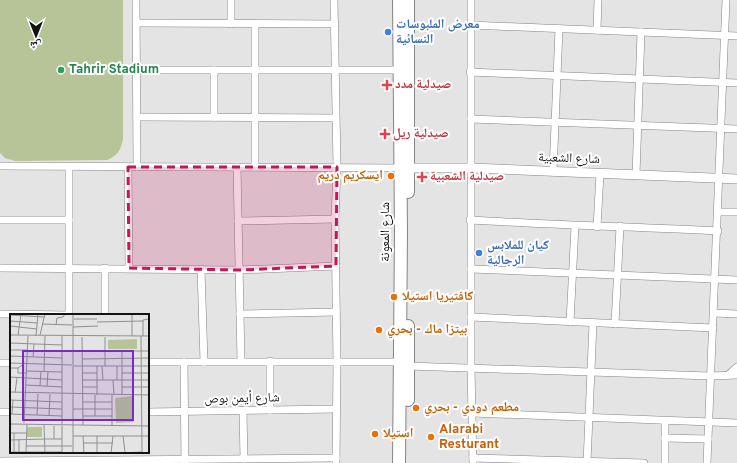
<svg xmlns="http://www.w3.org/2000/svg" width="737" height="463" viewBox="0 0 737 463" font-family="Overpass,'Noto Naskh Arabic',sans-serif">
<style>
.green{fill:#b7c498}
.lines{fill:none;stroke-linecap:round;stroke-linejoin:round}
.street-casing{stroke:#848485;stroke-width:8}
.secondary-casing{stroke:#848485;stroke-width:10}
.highway-casing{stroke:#848485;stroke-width:14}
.street{stroke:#fff;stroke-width:7}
.secondary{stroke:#fff;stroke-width:9}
.highway{stroke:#fff;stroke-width:12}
.marked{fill:#c2185b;fill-opacity:0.2;stroke:#c2185b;stroke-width:3;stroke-dasharray:8 5;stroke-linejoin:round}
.shop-dot{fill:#3f7fe0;stroke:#fff;stroke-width:1.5}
.leisure-dot{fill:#2e9e5b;stroke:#fff;stroke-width:1.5}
.health-dot{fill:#e0444e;stroke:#fff;stroke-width:1.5}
.food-dot{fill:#e8710a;stroke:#fff;stroke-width:1.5}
.labels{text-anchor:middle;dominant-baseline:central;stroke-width:4;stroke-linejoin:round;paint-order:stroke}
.shop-label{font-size:13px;font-weight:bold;fill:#366cbe;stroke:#fff;text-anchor:start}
.leisure-label{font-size:13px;font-weight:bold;fill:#27864d;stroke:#fff;text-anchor:start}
.health-label{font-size:13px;font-weight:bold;fill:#be3a42;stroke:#fff;text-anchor:start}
.street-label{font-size:13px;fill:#131313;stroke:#fff}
.food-label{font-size:13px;font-weight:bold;fill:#c56008;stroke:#fff;text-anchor:start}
.inset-road{fill:none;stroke:#909091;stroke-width:1}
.view{fill:#7b2cbf;fill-opacity:0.15;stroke:#7b2cbf;stroke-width:2}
.inset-edge{fill:none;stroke:#131313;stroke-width:2}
</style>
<rect width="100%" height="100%" fill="#e4e4e5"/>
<path class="green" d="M0,0h123v139c-2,11 -6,17 -16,21l-92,1 -10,-3 -5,-5z"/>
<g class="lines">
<g class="street-casing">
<g id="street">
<polyline points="136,0 137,167"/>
<polyline points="231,0 231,24"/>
<polyline points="334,0 337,167 335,219 337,362 336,463"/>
<polyline points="471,0 471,368 473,463"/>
<polyline points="137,23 335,24"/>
<polyline points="255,24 255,167"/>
<polyline points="470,25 737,36"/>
<polyline points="597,30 598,0"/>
<polyline points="137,70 399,70"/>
<polyline points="214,70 214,117"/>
<polyline points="470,72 737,83"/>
<polyline points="137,117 335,118"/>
<polyline points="471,119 737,129"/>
<polyline points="0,166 400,168"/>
<polyline points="69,167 69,315"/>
<polyline points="128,167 129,268"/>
<polyline points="237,167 241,361"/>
<polyline points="553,172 559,29"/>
<polyline points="636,175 641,32"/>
<polyline points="719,212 737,212"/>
<polyline points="0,220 69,220"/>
<path d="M470,220c83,5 165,7 248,11"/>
<polyline points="238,221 335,219"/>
<polyline points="597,227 600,174"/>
<polyline points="0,268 239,270 336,266"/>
<polyline points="105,268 105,315"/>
<polyline points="201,269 204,362"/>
<polyline points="471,269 737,280"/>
<polyline points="714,313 737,314"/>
<polyline points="0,314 69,315"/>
<polyline points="240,314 336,312"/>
<polyline points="471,317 713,328"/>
<polyline points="570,322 575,226"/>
<polyline points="615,324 620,226"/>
<polyline points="270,361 270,410"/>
<polyline points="148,362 399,362"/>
<polyline points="184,362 185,463"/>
<polyline points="0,363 11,363"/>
<polyline points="408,366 710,376 737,375"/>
<polyline points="728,375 737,367"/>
<polyline points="243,411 244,459"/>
<polyline points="0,412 11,412"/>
<polyline points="148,412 336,409"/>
<polyline points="472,413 737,423"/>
<polyline points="665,438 708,439"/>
<polyline points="473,458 644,463"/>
<polyline points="0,461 336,458"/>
<polyline points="587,463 593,323"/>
<polyline points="665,463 665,421"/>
<polyline points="707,463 726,0"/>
</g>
</g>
<g class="secondary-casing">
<polyline id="secondary" points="403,168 471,168 737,179"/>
</g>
<g class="highway-casing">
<g id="highway">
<polyline points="399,0 401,233 399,463"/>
<polyline points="408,0 408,192"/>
<polyline points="408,400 408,326"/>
</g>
</g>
<use href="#street" class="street"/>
<use href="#secondary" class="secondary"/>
<use href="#highway" class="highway"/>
</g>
<path class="marked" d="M128,167h209l-1,99 -97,4 -110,-2z"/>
<g class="shop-dot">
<circle cx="388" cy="32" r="4"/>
<circle cx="479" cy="253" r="4"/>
</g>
<circle class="leisure-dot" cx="61" cy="70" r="4"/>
<g class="health-dot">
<path d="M385 79h4v4h4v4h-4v4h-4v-4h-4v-4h4z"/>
<path d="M383 128h4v4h4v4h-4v4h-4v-4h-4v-4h4z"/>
<path d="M420 171h4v4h4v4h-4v4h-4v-4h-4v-4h4z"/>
</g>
<g class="food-dot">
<circle cx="391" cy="176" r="4"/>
<circle cx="394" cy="297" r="4"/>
<circle cx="379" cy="330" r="4"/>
<circle cx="416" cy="408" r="4"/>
<circle cx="375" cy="434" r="4"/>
<circle cx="431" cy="437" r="4"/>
</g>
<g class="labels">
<g class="shop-label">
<text x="396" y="25">معرض الملبوسات<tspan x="396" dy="15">النسائية</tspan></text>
<text x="487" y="246">كيان للملابس<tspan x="487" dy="15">الرجالية</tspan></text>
</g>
<g class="leisure-label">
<text x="69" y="70">Tahrir Stadium</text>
</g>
<g class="health-label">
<text x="395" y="85">صيدلية مدد</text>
<text x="393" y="134">صيدلية ريل</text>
<text x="430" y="177">صيدلية الشعبية</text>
</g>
<g class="street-label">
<text transform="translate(569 159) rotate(2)">شارع الشعبية</text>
<text transform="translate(386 232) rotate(-90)">شارع المعونة</text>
<text transform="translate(242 399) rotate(-1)">شارع أيمن بوص</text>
</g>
<g class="food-label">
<text x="383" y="176" text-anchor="end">ايسكريم دريم</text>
<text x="402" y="297">كافتيريا استيلا</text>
<text x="387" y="330">بيتزا ماك - بحري</text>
<text x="424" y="408">مطعم دودي - بحري</text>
<text x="439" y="430">Alarabi<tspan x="439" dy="15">Resturant</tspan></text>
<text x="383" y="434">استيلا</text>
</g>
</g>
<g transform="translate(10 314)">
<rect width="139" height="139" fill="#e4e4e5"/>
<path d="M127,25v10h-29v-9zM122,82l1,26 -17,1 -1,-25zM19,113h13v10h-15v-9z" fill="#b7c498"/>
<path class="inset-road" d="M63,0v139M122,0v22M0,1l34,2M64,5h23M0,7l27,2M87,8l46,-1M32,10l30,1M46,11l1,-7 6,-1 2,-3M0,12l27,3M63,13l25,-1M0,21l139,1M8,21l3,-21M30,21l5,-21M26,22l2,-22M131,22l1,117M133,22v-16l6,-1M72,23l1,88M95,23v29M0,29l52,2M0,36h17M23,37h29M72,37h67M112,37v44M0,42l52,2M23,43l1,-13M72,45l67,-1M0,49l62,2M64,52h75M87,52v29M92,52l1,14M107,52v14M0,54h8l6,-4M8,54v5h8M16,57l36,1M34,58l1,-36M72,59h15M112,59h27M0,63l52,3M73,66h66M103,66l1,15M16,71l36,2M30,72l1,-15M37,72l1,-14M73,73h14M112,73h27M0,78l139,3M5,79l2,-15M85,81v21M102,81v30M0,86l52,2M73,88h29M0,93l52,2M63,95h39M0,100l52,2M2,100l1,-14M27,101l1,-21M39,101l1,-21M73,102h29M14,109l4,-87M0,110l139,2M34,111l1,28M52,111v-89M44,112v13M0,119h17M4,119v19M63,122h76M73,122l1,17M87,122v17M113,122l2,16M9,125v13M35,125h17M0,126l34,-1M73,129h30M16,132h46M0,138h52M16,138l1,-27M52,138v-26M101,139l2,-17M108,139l24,-1"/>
<path class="view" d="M13,37h110v69h-110z"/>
<rect width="139" height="139" class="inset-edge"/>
</g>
<g transform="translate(36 36) rotate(180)" stroke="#ffffff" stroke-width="3" paint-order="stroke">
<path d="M0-3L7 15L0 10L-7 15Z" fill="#131313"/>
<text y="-6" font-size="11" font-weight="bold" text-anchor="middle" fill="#131313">ش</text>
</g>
</svg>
